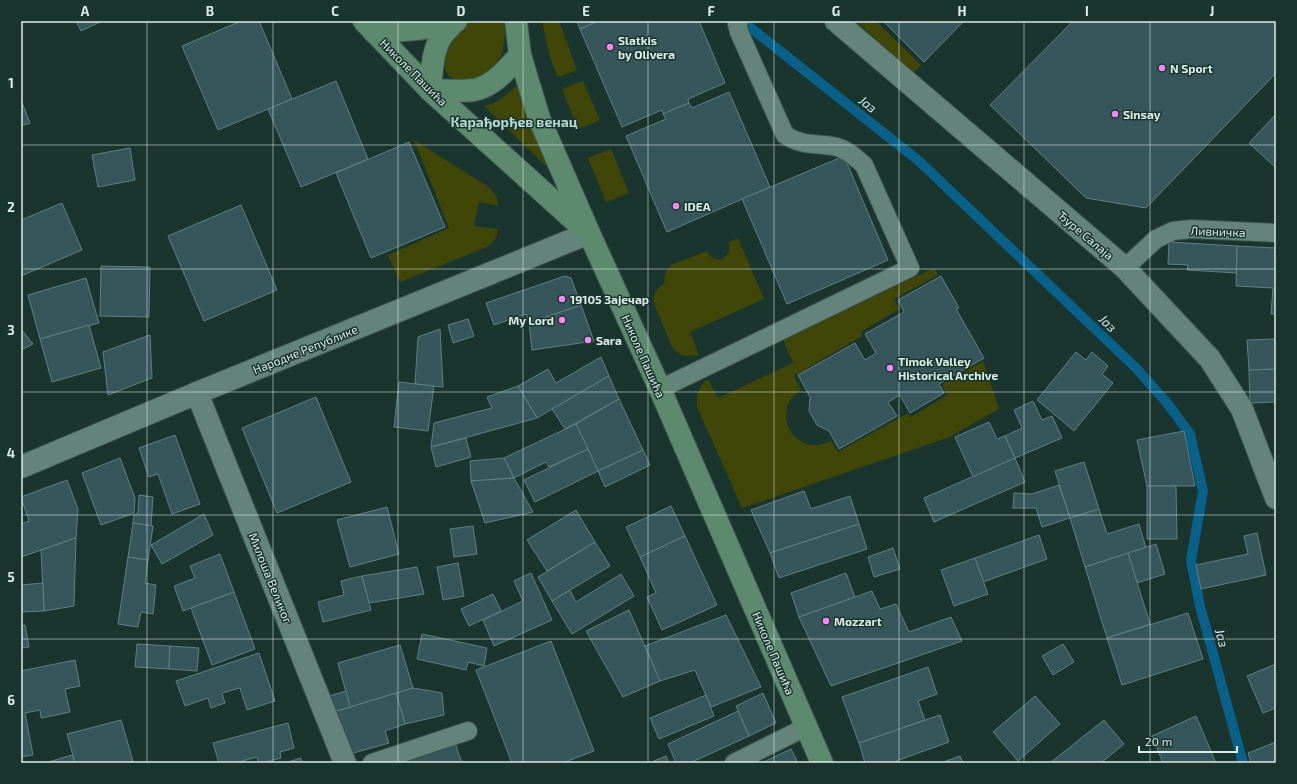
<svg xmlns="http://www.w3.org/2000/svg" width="1297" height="784" viewBox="0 0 1297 784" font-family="'Exo 2',sans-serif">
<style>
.green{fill:#3f4607}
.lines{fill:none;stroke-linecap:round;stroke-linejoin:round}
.stream{stroke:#096089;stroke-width:10}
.building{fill:#37565b;stroke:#5f8084}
.lane-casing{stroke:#3a534d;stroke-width:20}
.street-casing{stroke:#3a534d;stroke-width:24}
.secondary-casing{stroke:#3a534d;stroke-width:24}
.lane{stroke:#64837a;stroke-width:18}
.street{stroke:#64837a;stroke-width:22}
.secondary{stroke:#5d896f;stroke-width:22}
.grid{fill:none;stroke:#dcece7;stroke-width:1;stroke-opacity:0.55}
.poi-dot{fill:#f489f0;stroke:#19352e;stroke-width:1.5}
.labels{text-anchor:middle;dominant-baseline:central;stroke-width:3;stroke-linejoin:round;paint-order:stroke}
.poi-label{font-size:12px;font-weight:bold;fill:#dcece7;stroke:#19352e;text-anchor:start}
.street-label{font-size:12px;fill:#dcece7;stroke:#19352e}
.water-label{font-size:13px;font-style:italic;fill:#d3e5f2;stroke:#19352e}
.quarter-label{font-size:14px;font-weight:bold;fill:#b5d6cd;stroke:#19352e}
.neatline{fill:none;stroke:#dcece7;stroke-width:1.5}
.grid-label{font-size:13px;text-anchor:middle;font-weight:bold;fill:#dcece7}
</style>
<rect width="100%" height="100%" fill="#19352e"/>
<g class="green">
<path d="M469,21h36c0,11 0,23 -4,34 -7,15 -28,30 -45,25 -2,-1 -6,-3 -8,-5 -11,-15 10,-45 21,-54z"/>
<path d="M542,21h17l18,49 -19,7c-9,-18 -12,-37 -16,-56z"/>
<polygon points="856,21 876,21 921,65 913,73"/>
<polygon points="583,81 600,120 578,129 562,89"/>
<path d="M518,84l33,87 -67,-65c14,-3 24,-12 34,-22z"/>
<path d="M414,140l73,46 8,8 3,7v5l-19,-4 -5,24 24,3c-1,9 -4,13 -11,18l-87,35 -12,-27 61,-27z"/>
<polygon points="611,149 629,193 606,202 588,158"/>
<path d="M738,238l26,61 -74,33 9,23c-10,2 -20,1 -27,-8l-19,-46c1,-8 4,-13 11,-17l1,-11 6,-8 36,-14c3,6 8,10 15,8l6,-5 2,-6 -2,-5z"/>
<path d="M934,268l4,7 -44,24 5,10 -38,23 1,4 -68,40 7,14c-3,2 -7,5 -9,8 -15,19 0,48 24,47 5,0 10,-2 15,-4l7,11 70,-39 3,4 36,-22 -5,-10 41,-24 16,48 -52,29 -205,70 -45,-101c-1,-11 2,-22 11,-28l10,19 75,-35 -10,-23z"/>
</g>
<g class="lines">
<polyline class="stream" points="742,21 919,161 1136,368 1167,403 1190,434 1203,491 1191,560 1200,606 1243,763"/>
</g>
<g class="building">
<polygon points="76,21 102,21 81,31"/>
<polygon points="241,21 259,21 292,99 218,130 182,46"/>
<polygon points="577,21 598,21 580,29"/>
<polygon points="598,21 699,21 725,83 688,99 689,103 663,114 662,110 622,127 580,29"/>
<polygon points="883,21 964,21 924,62"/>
<polygon points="1073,21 1276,21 1276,73 1146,208 1086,198 990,105"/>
<polygon points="336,81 368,159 301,187 268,109"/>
<polygon points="729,92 770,187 667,232 626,136 666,119 663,114 689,103 692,108"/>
<polygon points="21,100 30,123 21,126"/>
<polygon points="1276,114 1276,168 1249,143"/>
<polygon points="409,142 445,227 371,258 336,173"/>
<polygon points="130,148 135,180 98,187 92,155"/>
<polygon points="844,156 888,260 787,304 742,199"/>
<polygon points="62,203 82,250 21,276 21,220"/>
<polygon points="241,205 277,290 204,321 168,236"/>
<polygon points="1169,242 1237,246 1237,273 1187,270 1188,265 1168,264"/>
<polygon points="1237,246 1276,248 1276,314 1271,314 1273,288 1236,286"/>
<polygon points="101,266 150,267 149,317 100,316"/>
<polygon points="565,276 571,278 581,305 529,323 526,314 494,325 486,303"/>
<polygon points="941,276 959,308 956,309 984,358 939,384 944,393 910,413 900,395 888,402 897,416 839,449 829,431 817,425 809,411 810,397 798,375 855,343 865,360 876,353 865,334 904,312 898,300"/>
<polygon points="86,278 99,323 40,339 28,295"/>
<polygon points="581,305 594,341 532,350 529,323"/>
<polygon points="468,319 474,336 453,343 448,325"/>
<polygon points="89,325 101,368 52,382 40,339"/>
<polygon points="21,329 33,344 21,350"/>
<polygon points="440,329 443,387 415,384 418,337"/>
<polygon points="150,335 152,378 108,395 103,352"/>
<polygon points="1276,339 1276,369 1249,370 1247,340"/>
<polygon points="1076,352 1086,360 1092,352 1108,366 1102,374 1113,383 1074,431 1037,400"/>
<polygon points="601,357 609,376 537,418 518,386 548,369 556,383"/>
<polygon points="1276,369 1276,402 1250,403 1249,370"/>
<polygon points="609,376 619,399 565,429 552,409"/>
<polygon points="399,382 434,386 428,431 394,427"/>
<polygon points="518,386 537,418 431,447 434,423 492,408 487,397"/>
<polygon points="316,397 351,482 277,513 242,428"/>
<polygon points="619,399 643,450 598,471 576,424"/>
<polygon points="1033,401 1042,420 1052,416 1062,438 1015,458 1005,436 1022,428 1014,410"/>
<polygon points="989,422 997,439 1005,436 1015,458 973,477 955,437"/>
<polygon points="576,424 588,449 549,467 546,462 514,478 504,458"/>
<polygon points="1184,431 1195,486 1147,486 1137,440"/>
<polygon points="175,435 200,504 172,514 158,474 149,477 139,448"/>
<polygon points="466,438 471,457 436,467 431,447"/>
<polygon points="588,449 598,471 535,502 524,480"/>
<polygon points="643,450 650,465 605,487 598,471"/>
<polygon points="120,458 135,498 134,513 101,525 82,473"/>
<polygon points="504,458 514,478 471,481 470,461"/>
<polygon points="1015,458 1025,482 934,522 924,498"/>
<polygon points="1084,462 1099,509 1070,518 1055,471"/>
<polygon points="514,478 533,512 485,523 471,481"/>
<polygon points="67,480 78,509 76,538 21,557 21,524 29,521 21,497"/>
<polygon points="1059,485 1070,518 1042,527 1036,508 1013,508 1014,493 1032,494"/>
<polygon points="1147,486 1176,486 1177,539 1147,539"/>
<polygon points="804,491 811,509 850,496 859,524 770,553 751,510"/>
<polygon points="139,495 153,497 151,526 133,523 134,515 138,513"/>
<polygon points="671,506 685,536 640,557 626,527"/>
<polygon points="387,507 399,554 350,567 337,520"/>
<polygon points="1099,509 1107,534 1139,524 1146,548 1085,567 1070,518"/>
<polygon points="576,510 595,542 547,571 527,540"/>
<polygon points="204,514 213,535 162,564 151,545"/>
<polygon points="133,523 153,526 148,560 128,557"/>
<polygon points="859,524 867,549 779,578 770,553"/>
<polygon points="473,526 477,554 454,557 450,529"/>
<polygon points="1257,533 1266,575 1201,589 1196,565 1248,554 1244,536"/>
<polygon points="1039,535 1047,559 983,582 975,558"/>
<polygon points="685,536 717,605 662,630 647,597 656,593 640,557"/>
<polygon points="76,538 74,606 44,611 41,550"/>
<polygon points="595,542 610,566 552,601 538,577"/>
<polygon points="1156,544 1165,574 1137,583 1128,553"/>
<polygon points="893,548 900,569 874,577 868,557"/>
<polygon points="1128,553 1150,624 1107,638 1085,567"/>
<polygon points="220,554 234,592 183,611 174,586 195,578 190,566"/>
<polygon points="128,557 148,560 145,583 156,585 153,614 141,612 138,627 118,624"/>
<polygon points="975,558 988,594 954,606 941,570"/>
<polygon points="458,563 464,596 443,600 437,567"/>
<polygon points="417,567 424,594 369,603 362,576"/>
<polygon points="531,573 552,620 494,646 483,620 523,601 514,581"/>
<polygon points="846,573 855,597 799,617 791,593"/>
<polygon points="621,574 634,596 572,634 552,601 570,590 576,602"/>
<polygon points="362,576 371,610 323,622 318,602 344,595 341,581"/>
<polygon points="43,583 44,611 21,612 21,585"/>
<polygon points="872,591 880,609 896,604 909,632 951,617 962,641 831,686 799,617"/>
<polygon points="234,592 255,649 212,665 191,608"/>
<polygon points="493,594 501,611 469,626 461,609"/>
<polygon points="629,610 660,681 623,697 586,631"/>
<polygon points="1188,613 1203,659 1122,685 1107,638"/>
<polygon points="726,615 761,687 711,707 695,670 660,681 645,646"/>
<polygon points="25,625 29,647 21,648 21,626"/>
<polygon points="422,634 487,648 484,666 468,662 466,670 417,659"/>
<polygon points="551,641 594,751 562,763 512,763 476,670"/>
<polygon points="137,644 170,646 169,669 135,667"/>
<polygon points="1063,644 1074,662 1053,675 1042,656"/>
<polygon points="400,645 413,688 350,707 338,663"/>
<polygon points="170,646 199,648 197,671 169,669"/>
<polygon points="259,653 275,701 247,710 240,688 222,693 225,703 211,708 208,698 185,706 176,681"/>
<polygon points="75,660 80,686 65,689 70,712 41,718 40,710 25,713 33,755 21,757 21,671"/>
<polygon points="1276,664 1276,708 1263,713 1247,676"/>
<polygon points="928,667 937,694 918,701 925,720 859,743 842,697"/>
<polygon points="413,688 442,693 444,715 405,724 396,693"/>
<polygon points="346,691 350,707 331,713 326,697"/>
<polygon points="396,693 405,724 385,731 389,743 346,755 331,713"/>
<polygon points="763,693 776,723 749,736 736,706"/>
<polygon points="706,695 714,716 659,739 650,718"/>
<polygon points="1035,696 1060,724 1018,761 993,732"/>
<polygon points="738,711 749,736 690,763 676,763 668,744"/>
<polygon points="940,715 949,742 896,761 897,763 865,763 859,743"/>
<polygon points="1196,716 1216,763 1163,763 1152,736"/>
<polygon points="121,720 133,761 127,763 75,763 67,734"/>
<polygon points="1104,720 1124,744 1101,763 1050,763"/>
<polygon points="288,723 294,748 280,752 281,758 261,763 259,763 257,757 235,763 219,763 213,743"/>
<polygon points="1276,742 1276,763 1251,763 1248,753"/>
<polygon points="455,743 462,763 400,763"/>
<polygon points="791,749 798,763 761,763"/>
<polygon points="72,755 75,763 45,763"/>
<polygon points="666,756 669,763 649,763"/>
<polygon points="960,756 963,763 941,763"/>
<polygon points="301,758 302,763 285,763"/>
</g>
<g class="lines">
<g class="lane-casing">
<g id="lane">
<polyline points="1125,268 1156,239 1173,231 1191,229 1276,233"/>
<path d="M660,389l250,-121 -46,-103c-8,-7 -16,-15 -27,-18 -19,-5 -32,1 -52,-12l-46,-103 -2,-8 2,-3"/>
<polyline points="372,763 468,731"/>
<polyline points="734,763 806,727"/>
</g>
</g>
<g class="street-casing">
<g id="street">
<polyline points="836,21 1125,268 1210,359 1242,409 1276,498"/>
<polyline points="197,393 345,763"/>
<polyline points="21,467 197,393 589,233"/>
</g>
</g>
<g class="secondary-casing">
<g id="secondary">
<polyline points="364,21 430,90 584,229"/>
<polyline points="516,21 520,55 539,118 589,233 660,389 822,763"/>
<path d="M374,32c28,-2 55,-2 82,-11"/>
<path d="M430,90c14,0 30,2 44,0 20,-4 33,-21 46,-35"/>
<path d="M430,90c2,-19 2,-42 14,-57 4,-4 8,-8 11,-12"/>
</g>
</g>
<use href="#lane" class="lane"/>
<use href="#street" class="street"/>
<use href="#secondary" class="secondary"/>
</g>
<path class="grid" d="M147,21v742M273,21v742M398,21v742M523,21v742M648,21v742M774,21v742M899,21v742M1024,21v742M1150,21v742M21,145h1255M21,269h1255M21,392h1255M21,515h1255M21,639h1255"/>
<g class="poi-dot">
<circle cx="610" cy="47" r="4"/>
<circle cx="1162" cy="68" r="4"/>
<circle cx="1115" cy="114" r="4"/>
<circle cx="676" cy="206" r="4"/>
<circle cx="562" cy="299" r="4"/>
<circle cx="562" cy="320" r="4"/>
<circle cx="588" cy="340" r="4"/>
<circle cx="890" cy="368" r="4"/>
<circle cx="826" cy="621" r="4"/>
</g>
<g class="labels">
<g class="poi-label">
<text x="618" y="40">Slatkis<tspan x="618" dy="14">by Olivera</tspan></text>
<text x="1170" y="68">N Sport</text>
<text x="1123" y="114">Sinsay</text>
<text x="684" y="206">IDEA</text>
<text x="570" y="299">19105 Зајечар</text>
<text x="554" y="320" text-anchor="end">My Lord</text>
<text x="596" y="340">Sara</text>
<text x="898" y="361">Timok Valley<tspan x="898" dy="14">Historical Archive</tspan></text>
<text x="834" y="621">Mozzart</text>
</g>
<g class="street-label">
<text transform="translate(414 72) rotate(45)">Николе Пашића</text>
<text transform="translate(1218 231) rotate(2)">Ливничка</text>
<text transform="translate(1086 235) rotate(40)">Ђуре Салаја</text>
<text transform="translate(305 349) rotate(-22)">Народне Републике</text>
<text transform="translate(644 356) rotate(66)">Николе Пашића</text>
<text transform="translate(271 578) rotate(68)">Милоша Великог</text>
<text transform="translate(774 653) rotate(67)">Николе Пашића</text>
</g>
<g class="water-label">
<text transform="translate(868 104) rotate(38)">Јаз</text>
<text transform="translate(1108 323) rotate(44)">Јаз</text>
<text transform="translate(1222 638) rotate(74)">Јаз</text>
</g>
<g class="quarter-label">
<text x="514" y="121">Карађорђев венац</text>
</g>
</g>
<rect width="1297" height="784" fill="none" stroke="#19352e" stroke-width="44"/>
<path d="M1139 746v6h98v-6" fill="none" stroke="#dcece7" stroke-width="2"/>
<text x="1145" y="746" font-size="12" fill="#dcece7" stroke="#19352e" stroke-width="3" paint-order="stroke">20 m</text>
<rect x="22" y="22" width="1253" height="740" class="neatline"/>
<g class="grid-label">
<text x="85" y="16">A</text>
<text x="210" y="16">B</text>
<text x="335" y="16">C</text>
<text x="461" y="16">D</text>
<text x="586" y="16">E</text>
<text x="711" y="16">F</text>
<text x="836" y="16">G</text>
<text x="962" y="16">H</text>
<text x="1087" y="16">I</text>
<text x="1212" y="16">J</text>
<text x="11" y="88">1</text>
<text x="11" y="212">2</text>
<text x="11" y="335">3</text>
<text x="11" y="458">4</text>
<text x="11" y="582">5</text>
<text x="11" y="705">6</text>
</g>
</svg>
